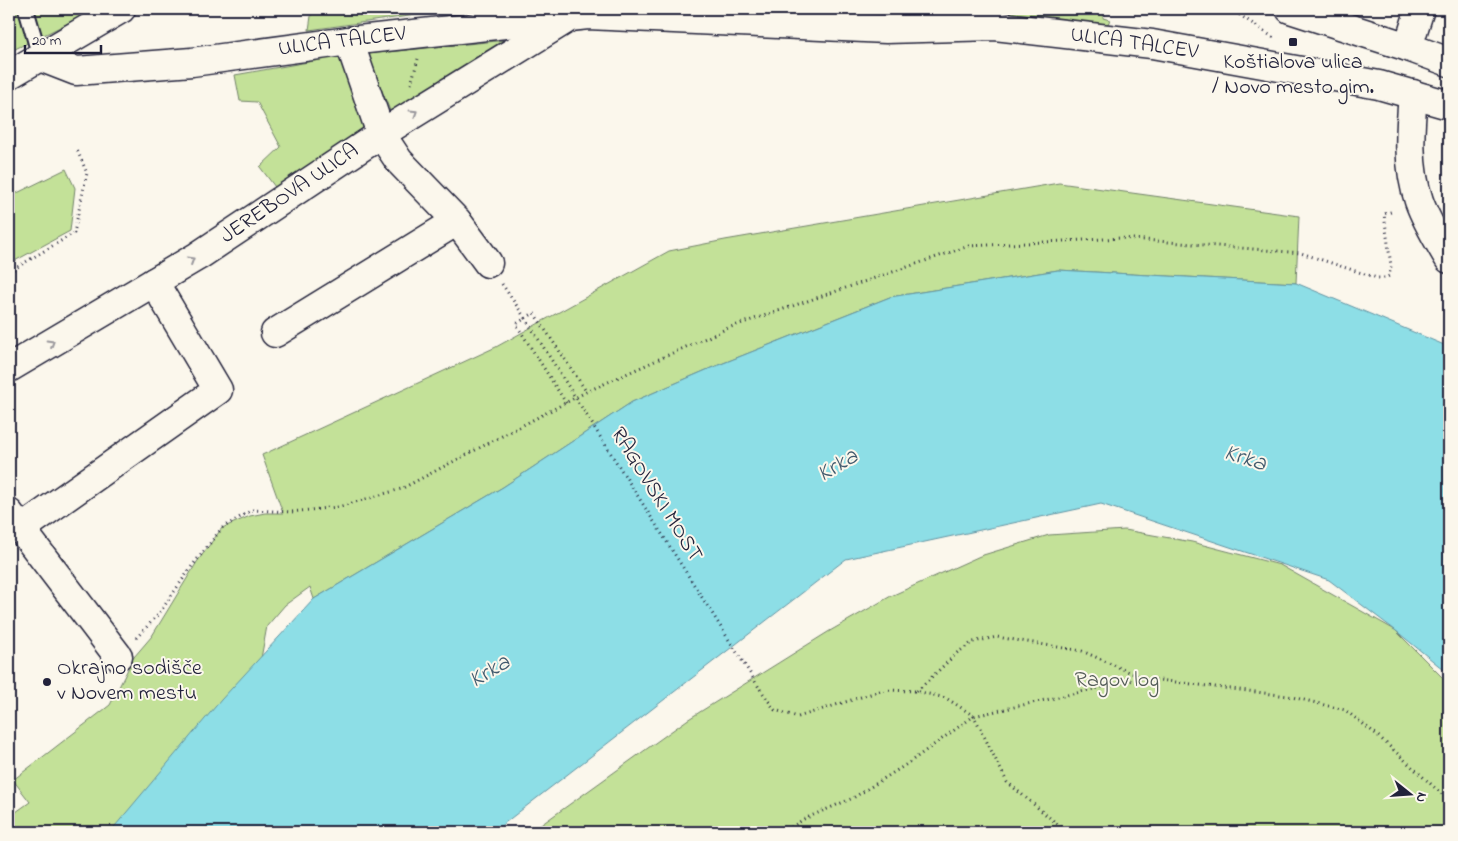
<svg xmlns="http://www.w3.org/2000/svg" width="1458" height="841" viewBox="0 0 1458 841" font-family="'Indie Flower',sans-serif">
<style>
.green{fill:#c3e198;stroke:#72826a}
.water{fill:#8ddee6;stroke:#6293a2}
.lines{fill:none;stroke-linecap:round;stroke-linejoin:round}
.lane-casing{stroke:#22223b;stroke-width:18}
.street-casing{stroke:#22223b;stroke-width:31}
.secondary-casing{stroke:#22223b;stroke-width:31}
.path{stroke:#22223b;stroke-width:3;stroke-dasharray:1 4;stroke-linecap:butt}
.lane{stroke:#fbf7ec;stroke-width:14}
.street{stroke:#fbf7ec;stroke-width:28}
.secondary{stroke:#fbf7ec;stroke-width:28}
.path-bridge{stroke:#22223b;stroke-width:3;stroke-dasharray:1 4;stroke-linecap:butt}
.oneway{stroke:#99979c}
.poi-dot{fill:#22223b;stroke:#fbf7ec;stroke-width:2}
.labels{text-anchor:middle;dominant-baseline:central;stroke-width:4;stroke-linejoin:round;paint-order:stroke}
.street-label{font-size:22px;fill:#22223b;stroke:#fbf7ec}
.poi-label{font-size:22px;fill:#22223b;stroke:#fbf7ec}
.park-label{font-size:22px;fill:#525b57;stroke:#fbf7ec}
.water-label{font-size:24px;font-style:italic;fill:#425a6e;stroke:#fbf7ec}
</style>
<rect width="100%" height="100%" fill="#fbf7ec"/>
<filter id="ink" filterUnits="userSpaceOnUse"><feTurbulence type="fractalNoise" baseFrequency=".02" numOctaves="2"/><feDisplacementMap in="SourceGraphic" scale="10" xChannelSelector="R" yChannelSelector="G"/><feConvolveMatrix kernelMatrix="1 2 1 2 8 2 1 2 1" color-interpolation-filters="sRGB"/></filter>
<g filter="url(#ink)">
<g class="green">
<polygon points="9,9 97,9 9,52"/>
<polygon points="312,9 425,9 423,14 309,30"/>
<polygon points="819,9 1105,9 1103,18 1110,20 1105,29 1026,18"/>
<polygon points="517,39 391,113 367,54"/>
<polygon points="342,56 366,127 275,187 260,167 281,147 257,102 240,101 235,75"/>
<polygon points="66,169 75,188 70,231 9,264 9,197"/>
<polygon points="1059,183 1299,216 1296,283 1058,270 890,297 711,368 632,402 503,487 314,599 310,587 285,605 267,626 260,664 117,832 9,832 9,817 30,802 13,780 110,705 134,657 152,636 197,562 222,528 250,516 265,513 283,513 262,455 496,347 669,251 725,240"/>
<polygon points="1125,530 1192,542 1280,565 1395,630 1449,684 1449,832 531,832 687,720 828,632 891,596 980,556 1049,535"/>
</g>
<polygon class="water" points="1058,270 1296,283 1449,347 1449,674 1395,630 1329,580 1101,504 846,559 493,832 110,832 221,700 314,599 503,487 632,402 711,368 890,297"/>
<g class="lines">
<g class="lane-casing">
<polyline id="lane" points="26,9 40,57"/>
</g>
<g class="street-casing">
<g id="street">
<polyline points="349,41 381,134 399,161 457,221 488,263"/>
<polyline points="1408,47 1420,9"/>
<polyline points="40,57 76,71 192,62 349,41 588,15 886,29 995,26 1152,44 1379,85 1449,105"/>
<polyline points="9,75 121,9"/>
<path d="M1413,94c-3,36 -6,72 6,107 7,20 19,39 30,58"/>
<polyline points="275,333 457,221"/>
<polyline points="9,368 198,256 381,134 565,20"/>
<polyline points="9,513 118,656"/>
<polyline points="21,529 218,390 154,282"/>
</g>
</g>
<g class="secondary-casing">
<polyline id="secondary" points="1290,9 1408,47 1449,62"/>
</g>
<g class="path">
<polyline points="1231,9 1274,38"/>
<polyline points="411,84 418,59"/>
<polyline points="9,272 74,233 87,173 77,150"/>
<polyline points="502,284 525,318"/>
<polyline points="566,403 516,324 534,313 586,391"/>
<polyline points="136,638 158,615 192,566 222,528 252,510 291,512 338,507 401,489 586,392 728,328 969,246 1121,238 1301,253 1377,278 1385,278 1389,276 1391,266 1384,214 1394,211"/>
<polyline points="760,689 775,710 798,717 883,690 916,691 946,698 974,716 907,764 853,798 804,819 784,832"/>
<polyline points="917,691 957,653 973,642 997,637 1082,651 1143,678"/>
<polyline points="1070,832 1062,828 1007,782 974,716 1143,678 1288,696 1345,710 1376,734 1444,796 1449,803"/>
</g>
<use href="#lane" class="lane"/>
<use href="#street" class="street"/>
<use href="#secondary" class="secondary"/>
<polyline class="path-bridge" points="525,318 760,689"/>
</g>
<defs><path id="oneway-chevron" d="M-2-3.5L2.5 0L-2 3.5" fill="none" stroke-width="1.6" stroke-linecap="round" stroke-linejoin="round" transform="scale(1.25)"/></defs>
<g class="oneway">
<use href="#oneway-chevron" transform="translate(414 113) rotate(-32)"/>
<use href="#oneway-chevron" transform="translate(191 260) rotate(-31)"/>
<use href="#oneway-chevron" transform="translate(51 343) rotate(-31)"/>
</g>
</g>
<g class="poi-dot">
<rect x="1288" y="37" width="10" height="10" rx="2.5"/>
<circle cx="47" cy="682" r="5"/>
</g>
<g class="labels">
<g class="street-label">
<text transform="translate(342 42) rotate(-7)">ULICA TALCEV</text>
<text transform="translate(1134 44) rotate(8)">ULICA TALCEV</text>
<text transform="translate(290 194) rotate(-34)">JEREBOVA ULICA</text>
<text transform="translate(656 495) rotate(58)">RAGOVSKI MOST</text>
</g>
<g class="poi-label">
<text x="1293" y="63">Koštialova ulica<tspan x="1293" dy="25">/ Novo mesto gim.</tspan></text>
<text x="57" y="669" text-anchor="start">Okrajno sodišče<tspan x="57" dy="25">v Novem mestu</tspan></text>
</g>
<g class="park-label">
<text x="1117" y="681">Ragov log</text>
</g>
<g class="water-label">
<text transform="translate(1245 459) rotate(18)">Krka</text>
<text transform="translate(838 466) rotate(-31)">Krka</text>
<text transform="translate(490 672) rotate(-31)">Krka</text>
</g>
</g>
<rect width="1458" height="841" fill="none" stroke="#fbf7ec" stroke-width="30"/>
<rect x="15" y="15" width="1428" height="811" fill="none" stroke="#22223b" stroke-width="2" filter="url(#ink)"/>
<g transform="translate(1410 794) rotate(107)" stroke="#fbf7ec" stroke-width="4" paint-order="stroke">
<path d="M0-4L9 19L0 12L-9 19Z" fill="#22223b"/>
<text y="-8" font-size="14" font-weight="bold" text-anchor="middle" fill="#22223b">N</text>
</g>
<path d="M25 45v8h76v-8" fill="none" stroke="#22223b" stroke-width="2.5"/>
<text x="32" y="45" font-size="15" fill="#22223b" stroke="#fbf7ec" stroke-width="4" paint-order="stroke">20 m</text>
</svg>
